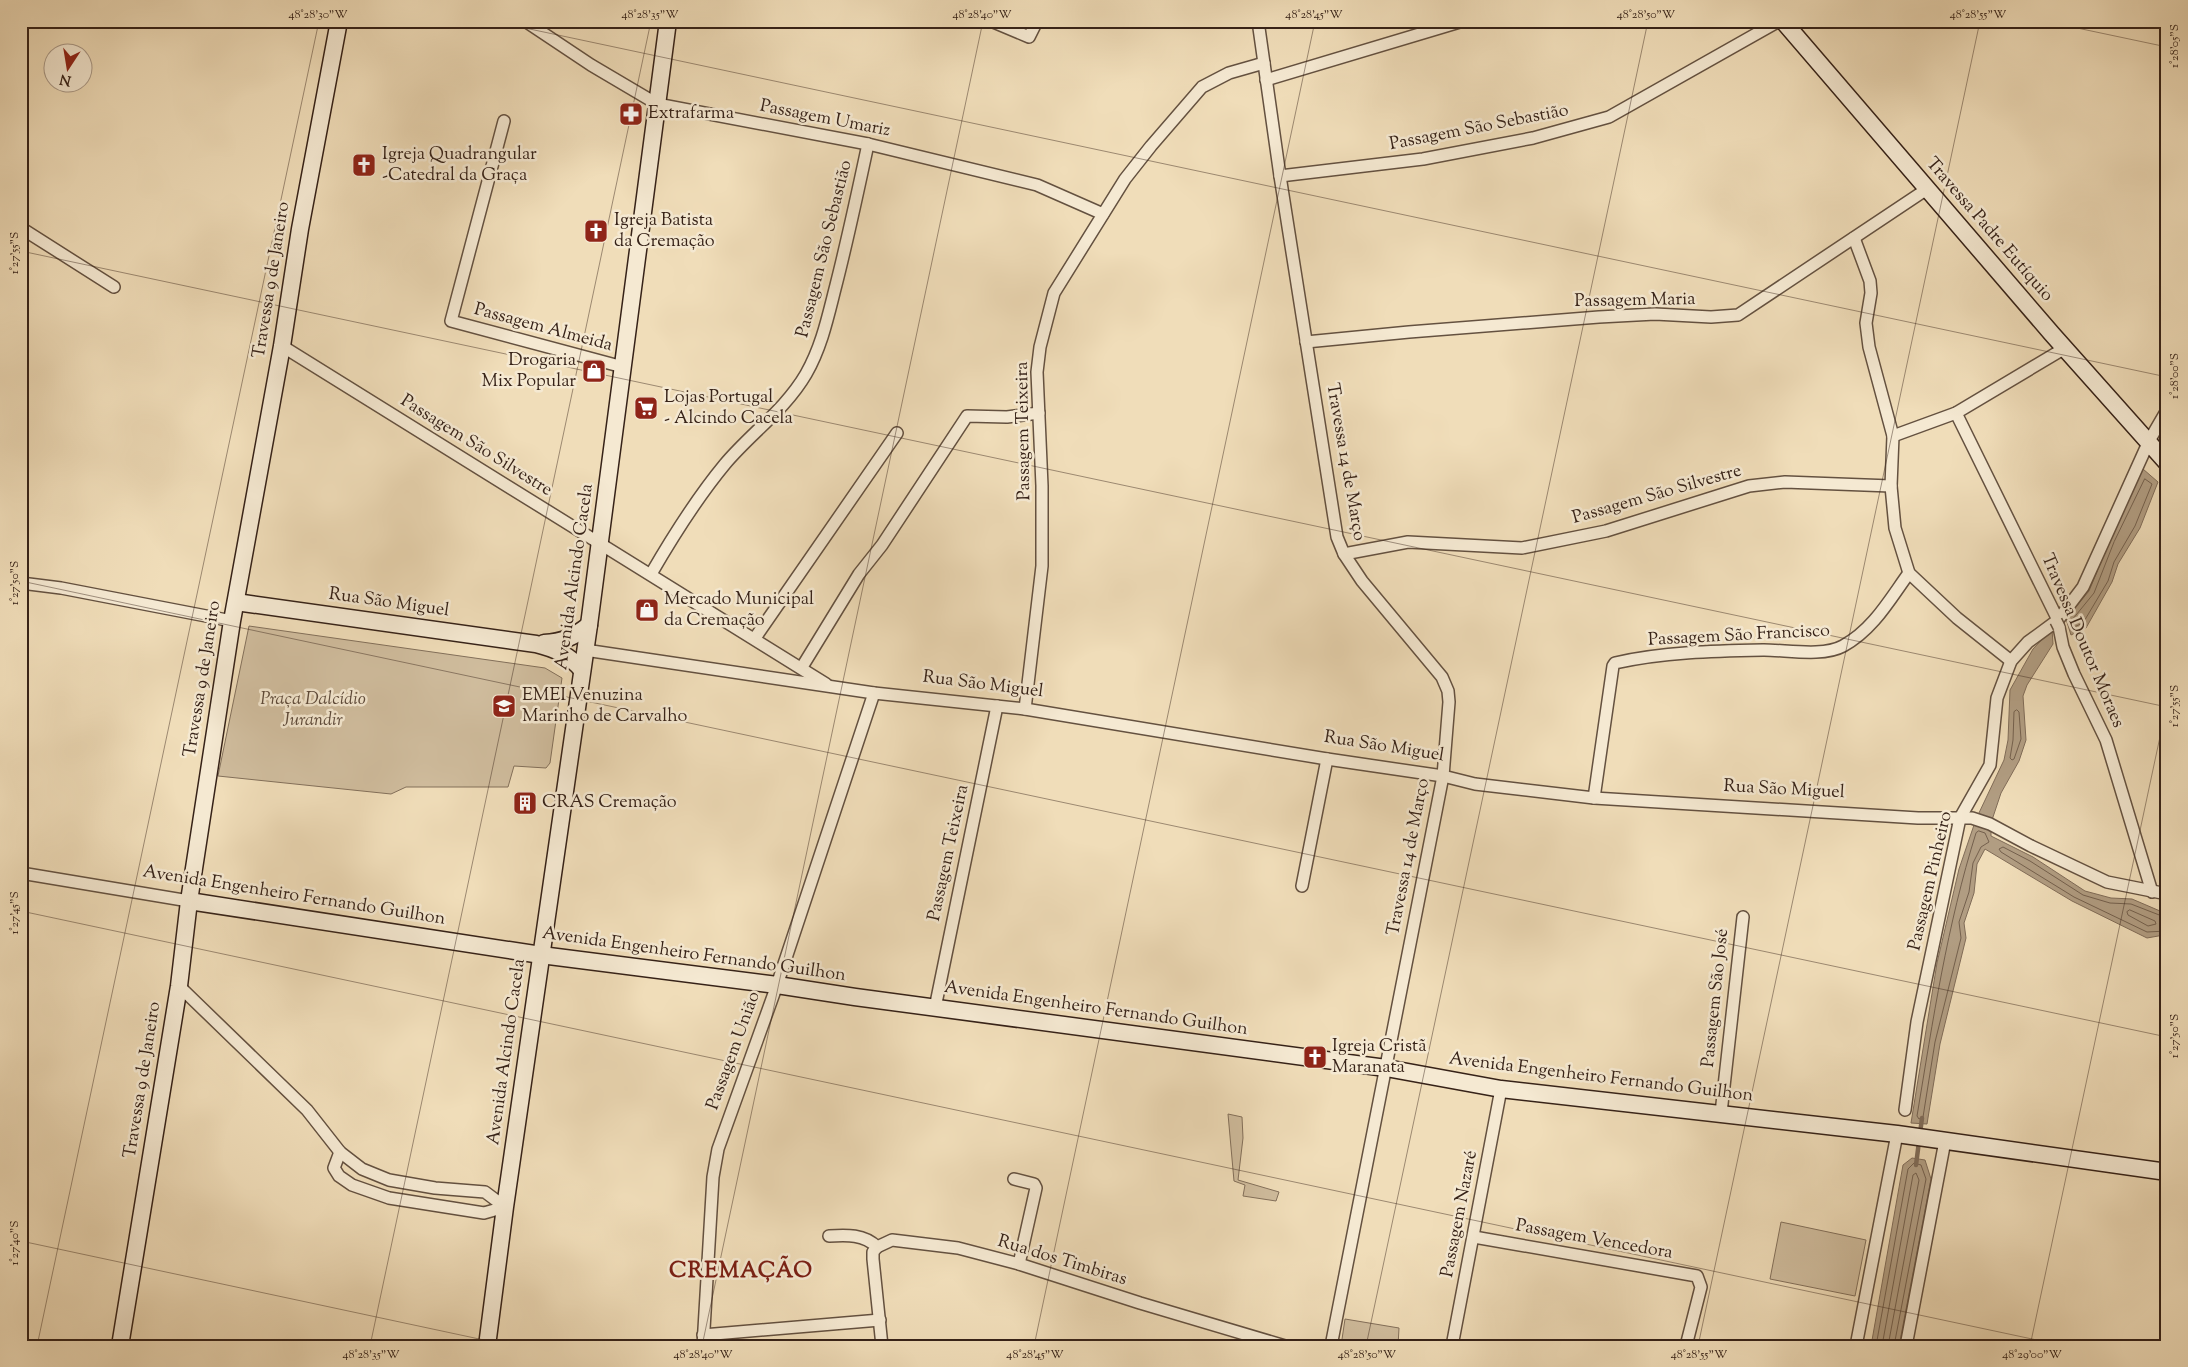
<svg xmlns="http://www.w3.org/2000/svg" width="2188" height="1367" viewBox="0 0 2188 1367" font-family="'Sorts Mill Goudy',serif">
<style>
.green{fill:#d0bd9e;stroke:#83705b}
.water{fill:#b19d82;stroke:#806c58}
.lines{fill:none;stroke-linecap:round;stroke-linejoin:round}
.shore{stroke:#74604d;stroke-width:1}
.stream{stroke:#806c58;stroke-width:4.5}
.street-casing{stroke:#645140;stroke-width:14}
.secondary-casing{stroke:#362218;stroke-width:19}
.street{stroke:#f5e9d2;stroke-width:11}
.secondary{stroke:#f5e9d2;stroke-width:16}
.street-bridge-casing{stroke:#645140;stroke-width:14;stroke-linecap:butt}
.street-bridge{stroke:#f5e9d2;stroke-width:11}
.ticks{fill:none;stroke:#362218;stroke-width:1;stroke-opacity:0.45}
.labels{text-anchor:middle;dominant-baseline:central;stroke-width:5;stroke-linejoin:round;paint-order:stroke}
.poi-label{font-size:18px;fill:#362218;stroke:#f5e9d2;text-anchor:start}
.street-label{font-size:18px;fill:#362218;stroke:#f5e9d2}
.park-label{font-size:18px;font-style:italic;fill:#5c493a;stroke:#f5e9d2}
.district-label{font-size:22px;font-weight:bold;letter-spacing:1px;fill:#7a1f14;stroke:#f5e9d2}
.neatline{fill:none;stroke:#362218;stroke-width:2}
.ticks-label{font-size:12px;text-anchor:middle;fill:#362218}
</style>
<rect width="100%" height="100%" fill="#f0ddb9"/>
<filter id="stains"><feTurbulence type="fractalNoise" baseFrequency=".004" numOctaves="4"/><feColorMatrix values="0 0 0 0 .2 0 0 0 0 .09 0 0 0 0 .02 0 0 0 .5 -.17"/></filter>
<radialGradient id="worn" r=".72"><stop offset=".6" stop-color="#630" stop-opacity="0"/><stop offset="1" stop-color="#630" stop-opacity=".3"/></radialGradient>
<g class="green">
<polygon points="249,626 545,668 562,678 550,763 546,768 514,766 508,787 406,787 391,794 218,776"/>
<polygon points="1228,1114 1242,1117 1243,1138 1238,1180 1279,1192 1276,1201 1243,1196 1245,1185 1234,1181"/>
<polygon points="1781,1222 1866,1240 1855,1296 1770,1279"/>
<polygon points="1345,1319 1399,1328 1398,1346 1341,1346"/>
</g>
<g class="water">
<polygon points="2143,469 2158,482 2140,528 2118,564 2112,582 2086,628 2071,635 2066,619 2089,591 2110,540"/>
<polygon points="2052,629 2053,644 2027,685 2023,696 2026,740 2019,761 2001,793 1992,820 1978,815 2004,760 2008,740 2010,690 2033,649"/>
<polygon points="1974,825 1991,828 1991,836 2033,857 2085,891 2111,898 2132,899 2167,914 2167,937 2164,935 2147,938 2072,901 1985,849 1977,864 1974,893 1964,923 1966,938 1940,1044 1927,1124 1911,1123 1937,963 1959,869"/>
<polygon points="1912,1158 1925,1160 1931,1179 1899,1346 1871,1346 1903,1165"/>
</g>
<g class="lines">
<g class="shore">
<polygon points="2145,479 2152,484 2135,526 2114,562 2108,581 2083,623 2074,627 2072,620 2094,593 2114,542"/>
<polygon points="2017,710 2019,712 2021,739 2014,759 2012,760 2010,758 2013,740 2014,712"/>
<path d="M1979,831l6,2 4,9 -8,5 -8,16 -4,29 -10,30 2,16 -26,104 -12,75 -4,2 -2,-3c16,-96 30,-191 59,-283z"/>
<polygon points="2130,910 2155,921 2156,924 2148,926 2128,915 2127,912"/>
<polyline points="2167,918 2131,904 2110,903 2083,895 2030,861 2003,847 1999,849 2001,852 2074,897 2147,932 2167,931"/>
<polyline points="1876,1346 1908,1169 1914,1163 1921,1165 1926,1179 1894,1346"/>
<polyline points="1882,1346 1913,1175 1916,1173 1919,1180 1888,1346"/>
</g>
<polyline class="stream" points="1916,1165 1922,1118"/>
<g class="street-casing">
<g id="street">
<polyline points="525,21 591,65 657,104 868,144 1037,185 1103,214"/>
<polyline points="991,21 1029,37 1037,21"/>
<polyline points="1258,21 1280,176 1337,537 1344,554 1362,581 1442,677 1448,691 1449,702 1443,776 1331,1346"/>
<polyline points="1266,80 1463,21"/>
<polyline points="504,121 451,321 623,367"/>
<polyline points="1280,176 1423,159 1533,138 1609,117 1779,21"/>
<polyline points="21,228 114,287"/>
<polyline points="1854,238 1870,281 1871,293 1866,323 1869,347 1893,436 1891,486 1895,528 1909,573 1957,618 2011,661"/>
<polyline points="1306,342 1409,332 1599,317 1655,314 1711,317 1738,315 1927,189"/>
<polyline points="282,346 826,684"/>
<polyline points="1956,413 2058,620"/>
<polyline points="1893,436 1956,413 2065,348"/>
<polyline points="1344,554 1408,542 1522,548 1606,531 1749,486 1785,482 1891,486"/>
<path d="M651,574c22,-38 45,-75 74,-110 26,-31 60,-54 81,-90 16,-28 22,-58 30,-89 12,-47 22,-94 32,-141"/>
<polyline points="21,583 61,588 232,621"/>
<polyline points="2059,627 2063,647 2074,674 2106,740 2152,892"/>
<polyline points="755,638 897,433"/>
<polyline points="585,650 874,693 1025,709 1327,759 1443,776 1475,784 1594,798 1918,818 1972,818 1990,824 2031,846 2107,882 2167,894"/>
<polyline points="802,667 859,574 882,545 967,416 1007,417 1039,413"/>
<polyline points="1025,709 1042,566 1042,486 1037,372 1040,347 1054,293 1125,179 1151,146 1202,87 1229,73 1264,63"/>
<path d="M1594,798l19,-132 2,-3c48,-11 100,-12 149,-13 23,0 59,7 79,-4 30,-16 47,-47 66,-73"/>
<polyline points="21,873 189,901"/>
<polyline points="1302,886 1327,759"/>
<polyline points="179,986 307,1110 340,1152 362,1169 389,1180 435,1188 485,1192 505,1207"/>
<polyline points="935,1008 997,706"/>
<polyline points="1905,1110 1917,1022 1960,818 1990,765 1997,698 2011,661 2028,642 2058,620 2083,587 2149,441 2167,410"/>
<polyline points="1721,1113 1743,917"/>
<polyline points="340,1152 334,1168 339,1176 352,1185 389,1198 484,1213 505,1207"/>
<polyline points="1014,1179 1034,1184 1036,1188 1019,1264"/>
<path d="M829,1236c18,-1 35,-2 48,11l15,-7 66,8 61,16 121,39 145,43"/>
<polyline points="1474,1237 1697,1276 1701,1287 1686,1346"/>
<polyline points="877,1247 873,1252 873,1259 882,1346"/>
<polyline points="703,1335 880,1320"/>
<polyline points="703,1346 713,1177 718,1149 777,985 874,693"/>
<polyline points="1452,1346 1501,1089"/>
<polyline points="1856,1346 1897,1134"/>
<polyline points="1906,1346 1945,1141"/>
</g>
</g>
<g class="secondary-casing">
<g id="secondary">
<polyline points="1783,21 2052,334 2167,463"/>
<path d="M236,602l300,42c20,5 33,11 46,26"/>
<path d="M544,643c19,-1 30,-6 45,-18"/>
<polyline points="189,901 541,955 777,985 855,997 1386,1068 1501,1089 1897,1134 2167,1172"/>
<polyline points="120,1346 179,986 189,901 232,621 282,346 300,229 339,21"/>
<polyline points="487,1346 505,1207 589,625 668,21"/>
</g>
</g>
<use href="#street" class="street"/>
<use href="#secondary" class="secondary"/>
<g class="street-bridge-casing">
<polyline id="street-bridge" points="2056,621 2059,627"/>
</g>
<use href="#street-bridge" class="street-bridge"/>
</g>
<path class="ticks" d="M492,21l1675,356M2044,21l123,26M21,251l2146,456M21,581l2146,456M21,911l2044,435M21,1241l491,105M37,1346l282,-1325M370,1346l281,-1325M702,1346l281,-1325M1034,1346l281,-1325M1366,1346l282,-1325M1698,1346l282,-1325M2030,1346l137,-642"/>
<defs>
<g id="pharmacy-square" transform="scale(1.25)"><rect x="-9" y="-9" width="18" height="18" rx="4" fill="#8f2418" stroke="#f5e9d2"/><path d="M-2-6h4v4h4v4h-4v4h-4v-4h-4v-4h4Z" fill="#fff"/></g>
<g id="church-square" transform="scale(1.25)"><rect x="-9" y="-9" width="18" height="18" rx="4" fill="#8f2418" stroke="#f5e9d2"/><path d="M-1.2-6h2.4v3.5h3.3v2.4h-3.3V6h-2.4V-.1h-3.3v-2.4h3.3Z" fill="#fff"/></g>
<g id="shop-square" transform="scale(1.25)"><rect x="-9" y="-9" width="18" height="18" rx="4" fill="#8f2418" stroke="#f5e9d2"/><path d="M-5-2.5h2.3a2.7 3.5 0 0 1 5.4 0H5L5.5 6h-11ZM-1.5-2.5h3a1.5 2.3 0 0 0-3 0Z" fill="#fff"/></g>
<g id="supermarket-square" transform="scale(1.25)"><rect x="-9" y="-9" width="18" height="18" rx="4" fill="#8f2418" stroke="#f5e9d2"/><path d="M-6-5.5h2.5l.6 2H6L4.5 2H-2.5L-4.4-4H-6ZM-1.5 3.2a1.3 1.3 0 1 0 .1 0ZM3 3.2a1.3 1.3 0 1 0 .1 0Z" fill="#fff"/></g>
<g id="school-square" transform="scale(1.25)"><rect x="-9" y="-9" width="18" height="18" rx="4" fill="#8f2418" stroke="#f5e9d2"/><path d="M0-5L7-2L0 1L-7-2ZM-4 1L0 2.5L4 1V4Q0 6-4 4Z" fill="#fff"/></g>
<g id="building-square" transform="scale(1.25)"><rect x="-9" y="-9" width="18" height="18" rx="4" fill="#8f2418" stroke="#f5e9d2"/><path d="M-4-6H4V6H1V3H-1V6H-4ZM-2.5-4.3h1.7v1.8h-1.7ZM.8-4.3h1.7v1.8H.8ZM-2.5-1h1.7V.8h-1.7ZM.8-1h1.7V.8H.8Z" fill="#fff"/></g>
</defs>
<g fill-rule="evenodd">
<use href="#pharmacy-square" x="631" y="114"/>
<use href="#church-square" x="364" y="165"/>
<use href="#church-square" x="596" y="231"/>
<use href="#shop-square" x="594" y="371"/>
<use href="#supermarket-square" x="646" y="408"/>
<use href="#shop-square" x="647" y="610"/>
<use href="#school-square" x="504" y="706"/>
<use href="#building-square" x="525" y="803"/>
<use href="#church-square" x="1315" y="1057"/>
</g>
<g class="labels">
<g class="poi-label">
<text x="648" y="114">Extrafarma</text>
<text x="382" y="155">Igreja Quadrangular<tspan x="382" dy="21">-Catedral da Graça</tspan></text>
<text x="614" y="221">Igreja Batista<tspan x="614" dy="21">da Cremação</tspan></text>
<text x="576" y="361" text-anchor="end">Drogaria<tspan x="576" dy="21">Mix Popular</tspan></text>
<text x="664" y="398">Lojas Portugal<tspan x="664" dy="21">- Alcindo Cacela</tspan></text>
<text x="664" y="600">Mercado Municipal<tspan x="664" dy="21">da Cremação</tspan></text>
<text x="522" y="696">EMEI Venuzina<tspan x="522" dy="21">Marinho de Carvalho</tspan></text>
<text x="542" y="803">CRAS Cremação</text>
<text x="1332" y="1047">Igreja Cristã<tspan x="1332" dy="21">Maranata</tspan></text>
</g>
<g class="street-label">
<text transform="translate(825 119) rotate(11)">Passagem Umariz</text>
<text transform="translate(1479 128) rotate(-11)">Passagem São Sebastião</text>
<text transform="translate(1989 230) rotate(49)">Travessa Padre Eutíquio</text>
<text transform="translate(825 249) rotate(-76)">Passagem São Sebastião</text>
<text transform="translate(272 280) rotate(-81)">Travessa 9 de Janeiro</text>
<text transform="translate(1635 301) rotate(-1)">Passagem Maria</text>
<text transform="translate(543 328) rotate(15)">Passagem Almeida</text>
<text transform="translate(1024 431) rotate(-91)">Passagem Teixeira</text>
<text transform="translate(476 446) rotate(32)">Passagem São Silvestre</text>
<text transform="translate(1345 462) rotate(80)">Travessa 14 de Março</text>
<text transform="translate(1657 495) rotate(-16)">Passagem São Silvestre</text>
<text transform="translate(575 577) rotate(-82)">Avenida Alcindo Cacela</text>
<text transform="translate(389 603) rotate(8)">Rua São Miguel</text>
<text transform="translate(1739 636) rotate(-3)">Passagem São Francisco</text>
<text transform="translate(2082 641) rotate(67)">Travessa Doutor Moraes</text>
<text transform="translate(203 679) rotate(-81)">Travessa 9 de Janeiro</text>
<text transform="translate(983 685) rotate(7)">Rua São Miguel</text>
<text transform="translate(1384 747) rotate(9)">Rua São Miguel</text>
<text transform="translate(1784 790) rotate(3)">Rua São Miguel</text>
<text transform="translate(949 853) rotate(-78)">Passagem Teixeira</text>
<text transform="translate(1409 857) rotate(-79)">Travessa 14 de Março</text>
<text transform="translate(1931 881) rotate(-77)">Passagem Pinheiro</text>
<text transform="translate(294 896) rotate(9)">Avenida Engenheiro Fernando Guilhon</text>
<text transform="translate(694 955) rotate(8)">Avenida Engenheiro Fernando Guilhon</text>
<text transform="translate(1716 998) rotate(-84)">Passagem São José</text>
<text transform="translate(1096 1009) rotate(8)">Avenida Engenheiro Fernando Guilhon</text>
<text transform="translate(734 1051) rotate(-70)">Passagem União</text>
<text transform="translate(507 1052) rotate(-82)">Avenida Alcindo Cacela</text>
<text transform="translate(1601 1078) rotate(7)">Avenida Engenheiro Fernando Guilhon</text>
<text transform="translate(143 1080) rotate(-81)">Travessa 9 de Janeiro</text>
<text transform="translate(1460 1214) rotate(-79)">Passagem Nazaré</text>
<text transform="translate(1594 1240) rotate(10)">Passagem Vencedora</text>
<text transform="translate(1062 1261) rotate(17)">Rua dos Timbiras</text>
</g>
<g class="park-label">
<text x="313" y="700">Praça Dalcídio<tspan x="313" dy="21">Jurandir</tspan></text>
</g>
<g class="district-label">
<text x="741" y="1272">CREMAÇÃO</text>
</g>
</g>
<rect width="2188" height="1367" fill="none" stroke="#f0ddb9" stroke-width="55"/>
<g transform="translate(68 68) rotate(192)"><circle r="24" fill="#f5e9d2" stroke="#a99988"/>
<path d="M0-4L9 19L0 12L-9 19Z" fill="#8f2418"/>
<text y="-8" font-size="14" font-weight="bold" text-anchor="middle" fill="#362218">N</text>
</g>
<rect x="28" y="28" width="2132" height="1312" class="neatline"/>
<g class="ticks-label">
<text x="318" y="18">48°28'30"W</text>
<text x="650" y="18">48°28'35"W</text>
<text x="982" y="18">48°28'40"W</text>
<text x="1314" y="18">48°28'45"W</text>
<text x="1646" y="18">48°28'50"W</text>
<text x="1978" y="18">48°28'55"W</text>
<text transform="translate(2174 46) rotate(-90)" y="4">1°28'05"S</text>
<text transform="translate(14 253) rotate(-90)" y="4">1°27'55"S</text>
<text transform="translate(2174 376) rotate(-90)" y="4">1°28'00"S</text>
<text transform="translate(14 583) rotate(-90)" y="4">1°27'50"S</text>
<text transform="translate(2174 706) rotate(-90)" y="4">1°27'55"S</text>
<text transform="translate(14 913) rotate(-90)" y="4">1°27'45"S</text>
<text transform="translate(2174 1036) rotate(-90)" y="4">1°27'50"S</text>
<text transform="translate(14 1243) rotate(-90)" y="4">1°27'40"S</text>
<text x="371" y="1358">48°28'35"W</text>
<text x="703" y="1358">48°28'40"W</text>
<text x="1035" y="1358">48°28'45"W</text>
<text x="1367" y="1358">48°28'50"W</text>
<text x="1699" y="1358">48°28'55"W</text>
<text x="2032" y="1358">48°29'00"W</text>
</g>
<rect width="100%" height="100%" filter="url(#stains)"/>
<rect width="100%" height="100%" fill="url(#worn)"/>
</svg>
